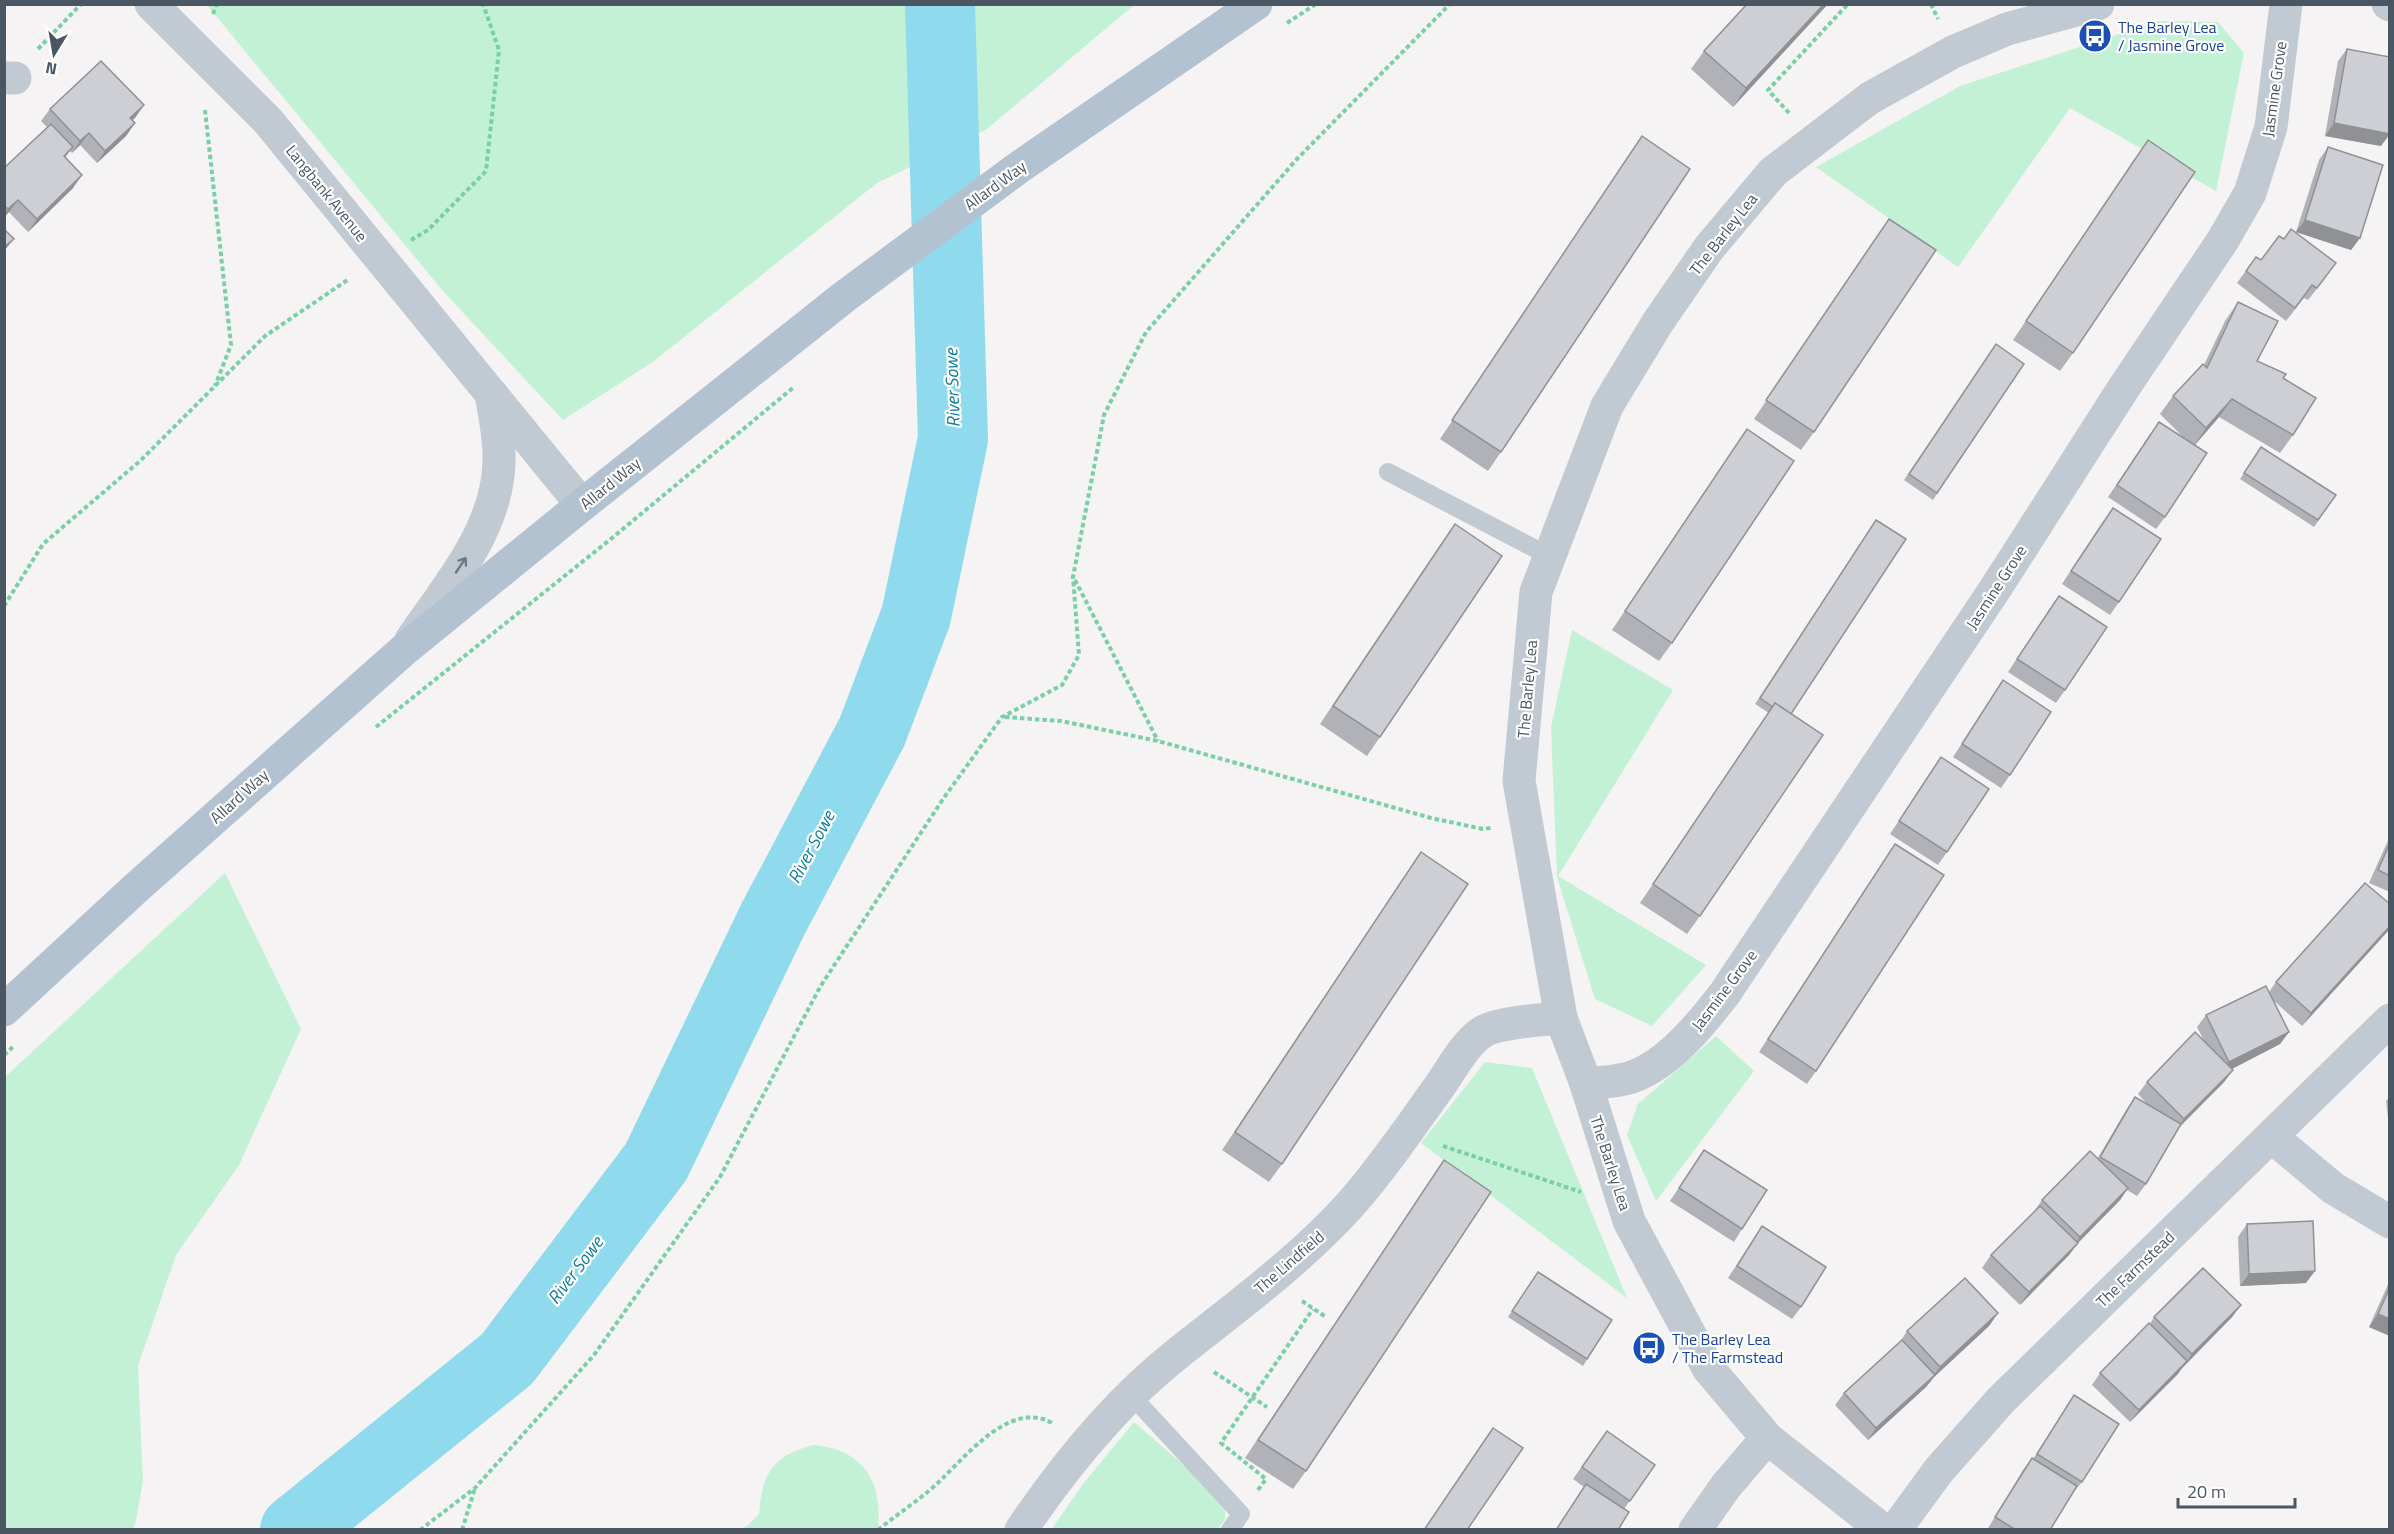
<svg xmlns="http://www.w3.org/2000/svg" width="2394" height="1534" viewBox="0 0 2394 1534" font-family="'Titillium Web',sans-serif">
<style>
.green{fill:#c3f1d5}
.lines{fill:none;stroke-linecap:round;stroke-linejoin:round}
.river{stroke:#90daee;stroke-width:70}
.path{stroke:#7ad0a6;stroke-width:4;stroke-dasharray:4.5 3;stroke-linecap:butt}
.service{stroke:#c1cad2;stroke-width:18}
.minor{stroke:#c1cad2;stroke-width:33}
.tertiary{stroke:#c1cad2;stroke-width:33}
.primary{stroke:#b3c2d1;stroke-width:33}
.wall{fill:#b0b2b7}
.shaded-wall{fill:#909195}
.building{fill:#cdcfd5;stroke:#909195;stroke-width:1.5}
.oneway{stroke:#6e7983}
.labels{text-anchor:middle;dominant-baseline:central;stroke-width:4.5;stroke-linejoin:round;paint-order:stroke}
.transit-label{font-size:16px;fill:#164399;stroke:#fff;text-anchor:start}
.street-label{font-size:16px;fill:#4a5661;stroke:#fff}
.water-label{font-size:18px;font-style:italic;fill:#0c7c9b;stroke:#fff}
</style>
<rect width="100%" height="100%" fill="#f5f3f3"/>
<g class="green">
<polygon points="207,5 1134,5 987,129 877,183 654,361 563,420 443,291"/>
<polygon points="2159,21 2218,22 2244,53 2216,191 2070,108 1958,267 1816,167 1960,86"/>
<polygon points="1572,630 1673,690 1558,876 1706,965 1652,1026 1595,999 1557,877 1551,727"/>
<polygon points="225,873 301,1029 239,1165 176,1255 138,1366 143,1481 135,1525 132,1530 5,1529 5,1077"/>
<polygon points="1716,1036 1754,1071 1656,1201 1627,1135 1638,1104"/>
<polygon points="1485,1062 1532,1068 1627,1298 1421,1143"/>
<polygon points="1134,1422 1225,1501 1225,1519 1218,1529 1051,1530 1083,1484"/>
<path d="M813,1445c50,4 70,36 65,84h-138l7,-3 12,-12c3,-41 14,-58 54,-69z"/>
</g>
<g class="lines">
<polyline class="river" points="295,1530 507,1359 656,1162 773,919 872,732 916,616 953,439 940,4"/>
<g class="path">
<polyline points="1931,4 1938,19"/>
<polyline points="213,14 217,4"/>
<polyline points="1287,23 1316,4"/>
<polyline points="38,49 81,4"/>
<polyline points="205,110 231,345 215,386"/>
<polyline points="1789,113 1768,90 1848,4"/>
<polyline points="411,240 428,230 486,171 499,50 483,4"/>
<polyline points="1075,580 1158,741"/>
<polyline points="4,606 43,544 140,461 265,336 349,279"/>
<polyline points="1005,717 1061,721 1158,741 1431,818 1483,829 1491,828"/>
<polyline points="376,727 612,538 794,387"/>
<polyline points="4,1055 15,1045"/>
<polyline points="1443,1146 1581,1192"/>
<polyline points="1302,1301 1326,1317"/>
<polyline points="1214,1372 1267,1407"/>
<polyline points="1258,1490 1266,1479 1221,1443 1313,1309"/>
<polyline points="420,1530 475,1488 594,1355 720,1177 820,987 943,799 1002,717 1062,685 1079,655 1073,577 1104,415 1146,332 1296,160 1450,4"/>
<polyline points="462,1530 475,1488"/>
<path d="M878,1530c17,-14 35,-26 52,-40 31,-26 78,-94 124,-66"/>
</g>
<g class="service">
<polyline points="1388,472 1549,556"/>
<polyline points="1131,1395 1241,1514 1230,1530"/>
</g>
<g class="minor">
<polyline points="4,78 15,78"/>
<path d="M1586,1084c14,-2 32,-2 46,-7 37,-13 70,-54 93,-84l272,-407 126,-197 100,-149 27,-47 21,-66 15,-123"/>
<polyline points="2272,1137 2333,1188 2390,1222"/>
<path d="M1021,1530c44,-65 94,-127 156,-176 59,-47 121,-92 172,-148 33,-37 61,-79 90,-119 12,-17 25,-42 42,-54 15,-11 61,-13 80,-15"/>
<polyline points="1695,1530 1726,1486 1767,1438"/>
<polyline points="1895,1530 1939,1470 2001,1400 2390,1020"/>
</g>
<g class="tertiary">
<polyline points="151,4 268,121 582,505"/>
<polyline points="2388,4 2390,5"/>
<path d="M411,640c36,-53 86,-110 88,-177 1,-23 -4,-46 -8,-69"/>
<polyline points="1883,1530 1767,1438 1708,1368 1629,1221 1586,1084 1561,1018 1519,781 1536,592 1607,406 1658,322 1709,248 1773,172 1870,98 1953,52 2007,29 2098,4"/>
</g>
<polyline class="primary" points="4,1010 136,888 405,649 582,505 844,297 1018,168 1256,4"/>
</g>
<g class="wall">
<polygon points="1747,4 1828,4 1733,107 1691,69 1704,51"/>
<polygon points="2347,49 2381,146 2325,136 2338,61"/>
<polygon points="50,109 135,118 132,120 135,123 126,136 97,163 80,145 72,153 70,151 65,158 73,188 28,232 9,212 4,217 4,168 47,127 41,121"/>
<polygon points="1642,136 1501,452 1488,471 1440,439"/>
<polygon points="2328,147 2360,238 2351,250 2296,232 2319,160"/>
<polygon points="2135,158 2073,353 2060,371 2013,340"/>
<polygon points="1876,237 1814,432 1801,450 1754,419"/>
<polygon points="2284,239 2327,276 2308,300 2304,298 2286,321 2237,283 2256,257 2261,260"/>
<polygon points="2238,302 2257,361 2283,378 2293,435 2280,453 2219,417 2195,445 2165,517 2156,529 2108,497 2150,434 2185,439 2160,414 2173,396 2204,365 2225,321"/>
<polygon points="1996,344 2024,364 1933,500 1904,480"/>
<polygon points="2261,447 2336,495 2314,527 2240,479"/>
<polygon points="1734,448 1672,643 1659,661 1612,630"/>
<polygon points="1876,520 1700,916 1687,934 1640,903 1769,713 1755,704"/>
<polygon points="2104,520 2119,602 2110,615 2062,584"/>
<polygon points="1442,542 1380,737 1367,756 1320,724"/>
<polygon points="2050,608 2065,690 2056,703 2008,672"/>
<polygon points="2003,680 2010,775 2001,788 1953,757"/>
<polygon points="1941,757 1947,852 1938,865 1890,834"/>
<polygon points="2390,836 2390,892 2369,883"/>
<polygon points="1895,844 1816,1071 1807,1084 1759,1052"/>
<polygon points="1421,852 1282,1164 1269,1182 1222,1150"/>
<polygon points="2390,904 2302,1026 2274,1001 2289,1032 2280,1044 2232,1069 2233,1070 2224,1082 2179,1128 2146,1184 2137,1196 2127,1190 2120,1200 2078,1243 2069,1255 2020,1305 1982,1268 1991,1255 2033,1213 2042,1200 2098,1158 2126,1110 2135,1097 2149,1106 2138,1094 2147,1082 2204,1041 2197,1027 2206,1015 2269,992 2276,982"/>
<polygon points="2390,1096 2390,1134 2386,1101"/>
<polygon points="1704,1150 1742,1229 1734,1242 1670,1201"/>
<polygon points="1444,1160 1306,1471 1293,1489 1245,1458"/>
<polygon points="2247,1224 2306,1283 2240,1286 2238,1237"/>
<polygon points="1762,1226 1801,1307 1792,1319 1728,1278"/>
<polygon points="1538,1272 1612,1320 1583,1366 1508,1317"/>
<polygon points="2390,1280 2390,1336 2369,1327"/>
<polygon points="2241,1305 2232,1317 2130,1422 2092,1385 2100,1373 2150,1324 2154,1317"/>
<polygon points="1998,1313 1989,1326 1934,1377 1926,1387 1868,1440 1835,1405 1844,1393 1900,1342 1907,1331"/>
<polygon points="2074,1395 2082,1482 2072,1494 2050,1530 1987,1530 2023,1470 2032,1458 2033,1459"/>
<polygon points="1607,1431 1655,1465 1624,1509 1584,1487 1573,1479"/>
</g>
<g class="shaded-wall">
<polygon points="1824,4 1828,4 1733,107 1746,88"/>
<polygon points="144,105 135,118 121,130 130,118"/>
<polygon points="135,123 126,136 97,163 105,151"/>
<polygon points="2334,123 2390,134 2381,146 2325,136"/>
<polygon points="89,133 80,145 72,153 80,141"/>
<polygon points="82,175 73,188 28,232 37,219"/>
<polygon points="18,200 9,212 4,217 4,215 8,209"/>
<polygon points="2305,220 2360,238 2351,250 2296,232"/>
<polygon points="14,239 4,251 4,247"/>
<polygon points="2232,399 2219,417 2193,447 2206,428"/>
<polygon points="2390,926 2390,929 2302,1026 2311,1013"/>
<polygon points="2289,1032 2280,1044 2220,1075 2229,1062"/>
<polygon points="2233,1070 2224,1082 2175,1131 2184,1119"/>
<polygon points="2128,1188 2120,1200 2071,1250 2080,1237"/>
<polygon points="2078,1243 2069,1255 2020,1305 2029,1292"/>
<polygon points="2315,1271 2306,1283 2240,1286 2249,1274"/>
<polygon points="2241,1305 2232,1317 2183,1367 2192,1354"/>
<polygon points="1998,1313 1989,1326 1934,1377 1926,1387 1868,1440 1876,1428 1932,1377 1940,1367"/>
<polygon points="2378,1314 2390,1319 2390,1336 2369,1327"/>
<polygon points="2187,1361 2178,1374 2130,1422 2139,1410"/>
</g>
<g class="building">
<polygon points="1747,4 1824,4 1746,88 1704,51"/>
<polygon points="2347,49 2390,57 2390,134 2334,123"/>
<polygon points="101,61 144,105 130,118 135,123 105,151 89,133 80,141 50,109"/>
<polygon points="51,124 73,147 64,156 82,175 37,219 18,200 8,209 4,205 4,168"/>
<polygon points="1642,136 1690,169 1501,452 1452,420"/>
<polygon points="2148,140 2195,172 2073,353 2026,321"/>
<polygon points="2328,147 2383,165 2360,238 2305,220"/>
<polygon points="1889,219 1936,250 1814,432 1766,400"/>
<polygon points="4,229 14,239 4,247"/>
<polygon points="2291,229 2336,263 2317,288 2312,285 2295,308 2246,271 2256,257 2261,260 2279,236 2284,239"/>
<polygon points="2238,302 2278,321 2257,361 2286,374 2283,378 2316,398 2293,435 2232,399 2206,428 2173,396 2203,364 2207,368"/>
<polygon points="1996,344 2024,364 1937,493 1909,474"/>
<polygon points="2159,422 2207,453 2165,517 2117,485"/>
<polygon points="1747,429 1794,461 1672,643 1625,611"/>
<polygon points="2261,447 2336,495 2318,520 2244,473"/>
<polygon points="2113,508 2161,539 2119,602 2071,571"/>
<polygon points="1876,520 1906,539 1791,714 1775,703 1773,707 1760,698"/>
<polygon points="1455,524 1502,556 1380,737 1333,706"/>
<polygon points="2059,596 2107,627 2065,690 2017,659"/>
<polygon points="2003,680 2051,712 2010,775 1962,744"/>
<polygon points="1775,703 1823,735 1700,916 1653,884"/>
<polygon points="1941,757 1989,789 1947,852 1899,821"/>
<polygon points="2390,843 2390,876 2378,870"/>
<polygon points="1895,844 1944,875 1816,1071 1768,1039"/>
<polygon points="1421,852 1468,884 1282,1164 1235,1132"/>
<polygon points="2365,883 2390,904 2390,926 2311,1013 2276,982"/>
<polygon points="2266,986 2289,1032 2229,1062 2206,1015"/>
<polygon points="2195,1032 2233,1070 2184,1119 2147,1082"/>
<polygon points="2135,1097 2181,1124 2146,1184 2100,1157"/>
<polygon points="1704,1150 1767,1190 1742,1229 1679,1188"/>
<polygon points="2090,1151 2128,1188 2080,1237 2042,1200"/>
<polygon points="1444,1160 1491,1192 1306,1471 1258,1440"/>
<polygon points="2040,1206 2078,1243 2029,1292 1991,1255"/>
<polygon points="2313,1221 2315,1271 2249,1274 2247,1224"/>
<polygon points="1762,1226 1826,1267 1801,1307 1737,1266"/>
<polygon points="2203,1268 2241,1305 2192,1354 2154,1317"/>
<polygon points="1538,1272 1612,1320 1587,1359 1512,1311"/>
<polygon points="1965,1278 1998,1313 1940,1367 1907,1331"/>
<polygon points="2390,1287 2390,1319 2378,1314"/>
<polygon points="2149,1323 2187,1361 2139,1410 2100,1373"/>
<polygon points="1902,1340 1935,1375 1876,1428 1844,1393"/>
<polygon points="2074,1395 2119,1424 2082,1482 2037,1454"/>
<polygon points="1493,1428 1523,1448 1467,1530 1424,1530"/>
<polygon points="1607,1431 1655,1465 1630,1501 1582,1467"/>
<polygon points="2032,1458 2077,1486 2050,1530 2016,1530 1995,1517"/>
<polygon points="1586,1484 1629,1512 1618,1530 1556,1530"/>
</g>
<defs><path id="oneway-shaft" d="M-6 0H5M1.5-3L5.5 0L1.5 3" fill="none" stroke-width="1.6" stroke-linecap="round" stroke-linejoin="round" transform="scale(1.5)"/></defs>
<use class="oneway" href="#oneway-shaft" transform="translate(461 565) rotate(-56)"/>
<defs>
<g id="bus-disc" transform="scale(1.725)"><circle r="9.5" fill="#1a4fb4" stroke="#fff"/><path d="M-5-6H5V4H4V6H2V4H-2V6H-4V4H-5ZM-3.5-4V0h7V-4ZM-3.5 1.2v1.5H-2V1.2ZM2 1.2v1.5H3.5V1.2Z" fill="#fff"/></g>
</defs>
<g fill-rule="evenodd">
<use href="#bus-disc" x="2095" y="36"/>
<use href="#bus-disc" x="1649" y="1348"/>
</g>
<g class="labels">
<g class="transit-label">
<text x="2118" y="27">The Barley Lea<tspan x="2118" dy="18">/ Jasmine Grove</tspan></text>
<text x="1672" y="1339">The Barley Lea<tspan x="1672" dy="18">/ The Farmstead</tspan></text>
</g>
<g class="street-label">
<text transform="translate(2274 89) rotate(-82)">Jasmine Grove</text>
<text transform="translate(995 185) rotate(-36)">Allard Way</text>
<text transform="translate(327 193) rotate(51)">Langbank Avenue</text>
<text transform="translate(1723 234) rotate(-52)">The Barley Lea</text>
<text transform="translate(610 483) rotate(-39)">Allard Way</text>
<text transform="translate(1996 587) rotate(-57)">Jasmine Grove</text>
<text transform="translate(1527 689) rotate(-85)">The Barley Lea</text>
<text transform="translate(239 796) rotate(-42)">Allard Way</text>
<text transform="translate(1724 990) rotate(-53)">Jasmine Grove</text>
<text transform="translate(1611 1163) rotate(72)">The Barley Lea</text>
<text transform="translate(1289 1262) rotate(-41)">The Lindfield</text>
<text transform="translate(2135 1269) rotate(-44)">The Farmstead</text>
</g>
<g class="water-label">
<text transform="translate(952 388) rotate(-92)">River Sowe</text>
<text transform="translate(811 847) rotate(-62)">River Sowe</text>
<text transform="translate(575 1270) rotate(-53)">River Sowe</text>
</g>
</g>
<rect width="2394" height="1534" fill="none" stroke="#4a5661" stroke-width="12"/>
<g transform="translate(54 54) rotate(191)" stroke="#ffffff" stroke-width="4.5" paint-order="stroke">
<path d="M0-4.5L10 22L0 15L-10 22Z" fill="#4a5661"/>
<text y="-9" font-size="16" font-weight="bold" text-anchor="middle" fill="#4a5661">N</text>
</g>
<path d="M2178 1498v9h117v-9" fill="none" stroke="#4a5661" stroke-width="3"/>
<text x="2187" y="1498" font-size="18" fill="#4a5661" stroke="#ffffff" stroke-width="4.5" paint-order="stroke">20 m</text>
</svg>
